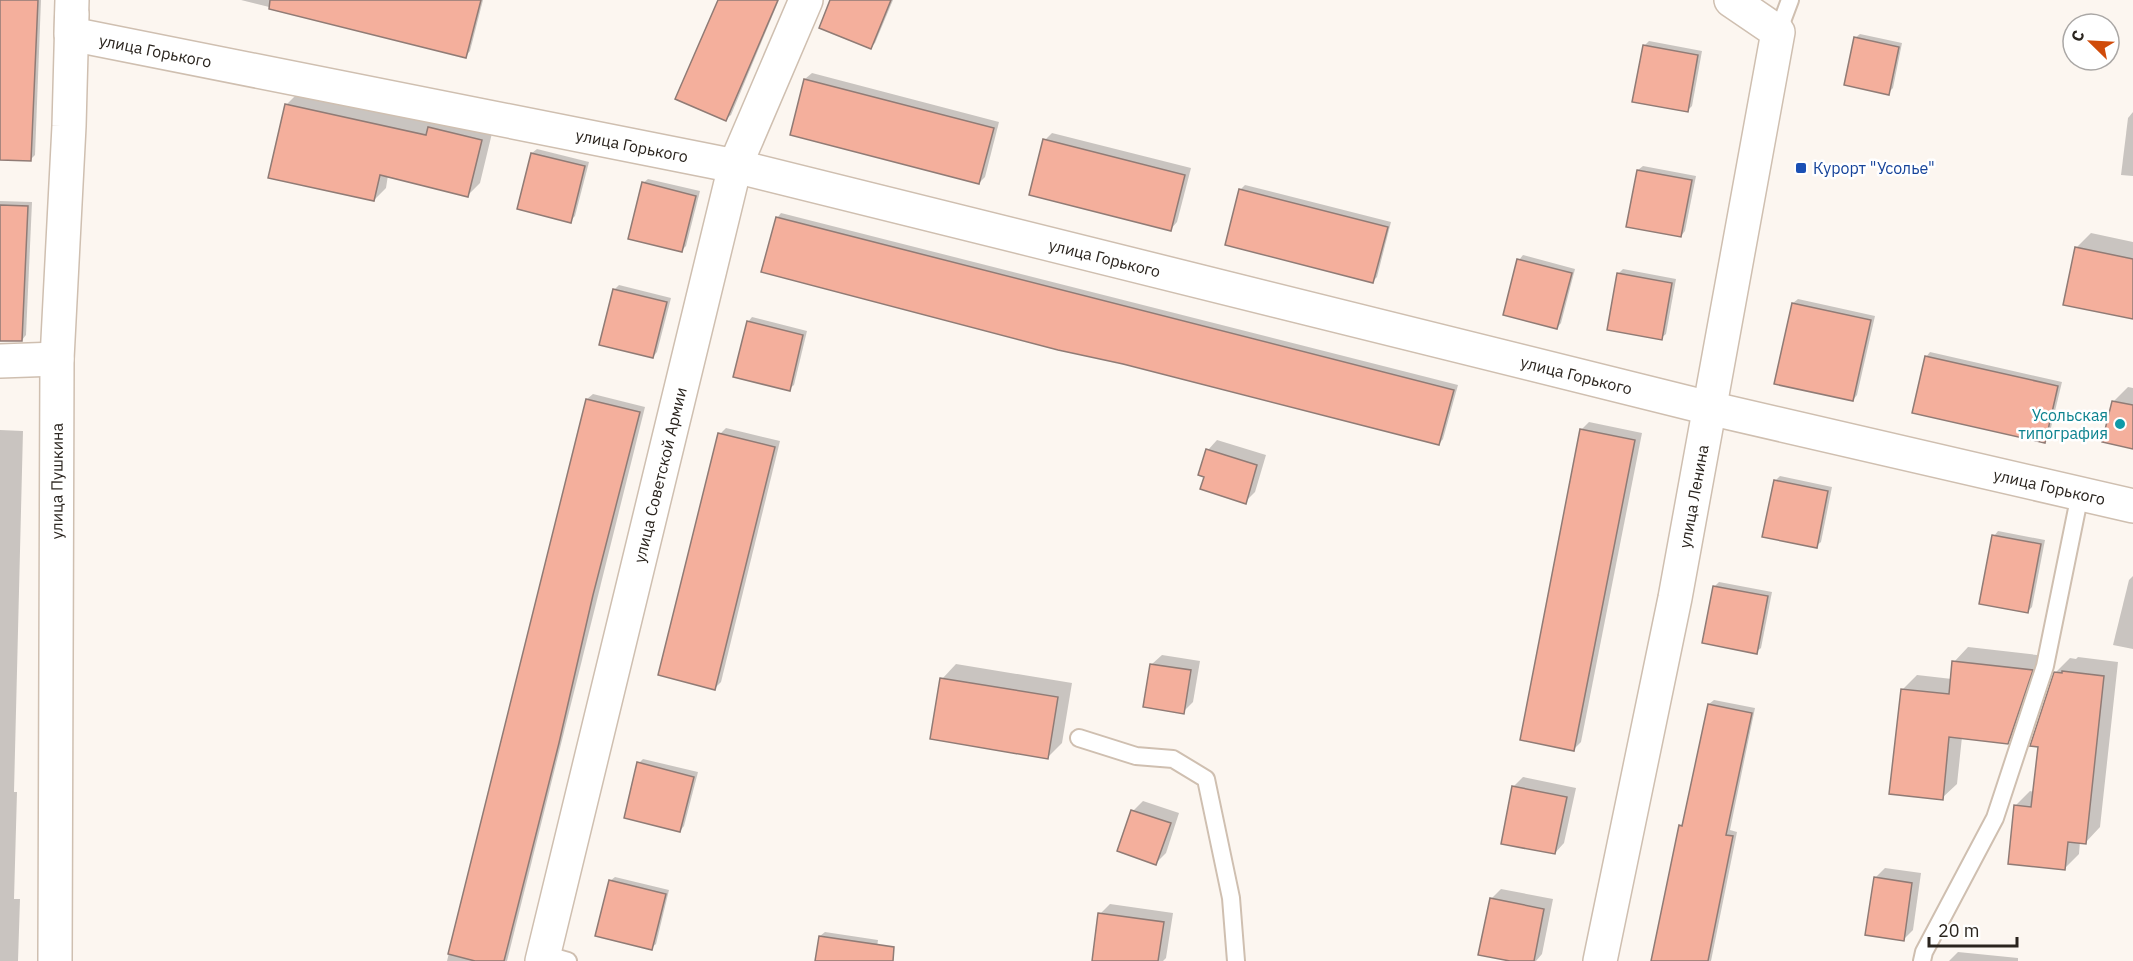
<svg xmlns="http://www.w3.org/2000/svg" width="2133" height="961" viewBox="0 0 2133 961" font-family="'IBM Plex Sans',sans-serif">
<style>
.shadow{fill:#0003}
.building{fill:#f4af9c;stroke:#907b75;stroke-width:1.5}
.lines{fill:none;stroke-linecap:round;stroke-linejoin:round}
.lane-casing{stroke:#cfbfb0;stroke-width:20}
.street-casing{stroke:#cfbfb0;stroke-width:36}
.secondary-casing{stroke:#cfbfb0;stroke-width:36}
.lane{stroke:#fff;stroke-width:16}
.street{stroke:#fff;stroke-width:33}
.secondary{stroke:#fff;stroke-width:33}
.transit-dot{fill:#1a4fb4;stroke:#fff;stroke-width:2}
.culture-dot{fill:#0f9aa8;stroke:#fff;stroke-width:2}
.labels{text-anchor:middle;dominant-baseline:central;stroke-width:5;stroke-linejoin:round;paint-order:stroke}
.street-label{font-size:16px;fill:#2a241e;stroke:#fff}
.transit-label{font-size:16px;fill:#164399;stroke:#fff;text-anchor:start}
.culture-label{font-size:16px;fill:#0d838f;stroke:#fff;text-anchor:end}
</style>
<rect width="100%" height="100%" fill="#fcf6f0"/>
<g class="shadow">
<polygon points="0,0 41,0 35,155 30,160 0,158"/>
<polygon points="241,0 483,0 470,51 466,56"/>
<polygon points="719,0 779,0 731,115 726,119"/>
<polygon points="832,0 893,0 875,43 871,47"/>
<polygon points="1860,34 1902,43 1893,88 1888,93 1855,38"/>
<polygon points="1649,41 1702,51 1692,106 1687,111 1644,46"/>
<polygon points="812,73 999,122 985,177 979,183 791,134 805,79"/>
<polygon points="298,93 434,123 441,116 493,129 480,183 468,195 388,175 386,188 374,200 286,105"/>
<polygon points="2133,112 2133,176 2121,175 2128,118"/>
<polygon points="1052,133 1191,168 1177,222 1170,230 1045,140"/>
<polygon points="537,149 589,162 575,216 570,221 532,153"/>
<polygon points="1643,166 1696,176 1685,231 1681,236 1638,170"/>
<polygon points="648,179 700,191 686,246 682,250 643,183"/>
<polygon points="1245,185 1391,222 1377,277 1373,281 1240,190"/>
<polygon points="0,201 32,202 26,335 22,340 0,339"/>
<polygon points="781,213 1458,385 1443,439 1439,444 777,218"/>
<polygon points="2091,233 2133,242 2133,318 2076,248"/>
<polygon points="1523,255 1575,269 1561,323 1557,328 1519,260"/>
<polygon points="1623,269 1676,279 1666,334 1661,338 1608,329 1619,273"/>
<polygon points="619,285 671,298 657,352 653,357 601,344 615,289"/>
<polygon points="1798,299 1875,316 1857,395 1853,400 1776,383 1793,303"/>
<polygon points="752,317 807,331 794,385 789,389 748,322"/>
<polygon points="1930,352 2062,382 2049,436 2045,441 1926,357"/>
<polygon points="2128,387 2133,388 2133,448 2114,401"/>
<polygon points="593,394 645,407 507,961 447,961 587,399"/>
<polygon points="1589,422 1642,433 1581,742 1574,749 1521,739 1582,429"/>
<polygon points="726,428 780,441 721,682 715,688 720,434"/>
<polygon points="0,430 23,431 14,792 17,792 14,899 20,899 18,961 0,961"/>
<polygon points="1217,440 1266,455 1255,492 1245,502 1206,476 1208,450"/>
<polygon points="1780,476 1832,487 1821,542 1816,546 1775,481"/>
<polygon points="1998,531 2045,540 2032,607 2028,611 1994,536"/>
<polygon points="2133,576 2133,649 2113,645 2129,580"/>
<polygon points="1719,582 1772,592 1761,648 1756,652 1704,642 1715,586"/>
<polygon points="1968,647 2046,656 2022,728 2008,742 1962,737 1957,784 1942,798 1902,690 1917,675 1952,679 1954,662"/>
<polygon points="1162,655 1200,661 1193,702 1183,712 1145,706 1152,664"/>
<polygon points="2078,657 2118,662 2100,827 2086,842 2080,841 2079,854 2064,869 2015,806 2030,791 2034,792 2055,673 2070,658 2076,659"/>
<polygon points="956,664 1072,683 1062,743 1048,757 942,679"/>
<polygon points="1714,700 1755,708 1730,830 1737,832 1711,961 1653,961 1680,826 1684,822 1709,704"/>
<polygon points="643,759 698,772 684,826 680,831 639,763"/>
<polygon points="1523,777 1576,788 1564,843 1555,853 1513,787"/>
<polygon points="1143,801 1179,813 1166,853 1156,863 1119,851 1133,811"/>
<polygon points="1885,868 1921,873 1913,930 1903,940 1876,877"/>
<polygon points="615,877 669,890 656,944 651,948 610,881"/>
<polygon points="1501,889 1553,899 1542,954 1536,961 1517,961 1491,899"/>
<polygon points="1110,904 1173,913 1166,958 1163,961 1111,961 1100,914"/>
<polygon points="825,932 878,940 875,961 817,961 820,936"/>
<polygon points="1958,952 2018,958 2018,961 1949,961"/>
</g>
<g class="building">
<polygon points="0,0 38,0 31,161 0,160"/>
<polygon points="270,0 481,0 466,58 269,9"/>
<polygon points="718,0 778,0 726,121 675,99"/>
<polygon points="830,0 891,0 871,49 819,28"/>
<polygon points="1854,37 1899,47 1889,95 1844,85"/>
<polygon points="1643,45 1698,55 1688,112 1632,102"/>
<polygon points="804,79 994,128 979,184 790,135"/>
<polygon points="285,104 426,135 428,127 482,140 468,197 380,175 374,201 268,178"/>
<polygon points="1043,139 1185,175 1171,231 1029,195"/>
<polygon points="531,153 585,166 571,223 517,209"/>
<polygon points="1637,170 1692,180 1681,237 1626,227"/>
<polygon points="642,182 696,196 682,252 628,239"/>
<polygon points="1239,189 1388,227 1373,283 1225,245"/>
<polygon points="0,205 28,206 22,341 0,341"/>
<polygon points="776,217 1454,390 1439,445 1123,364 1058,350 761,272"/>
<polygon points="2075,247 2133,259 2133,319 2063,305"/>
<polygon points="1517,259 1572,273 1557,329 1503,315"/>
<polygon points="1617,273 1672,283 1662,340 1607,330"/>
<polygon points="613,289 667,302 653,358 599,345"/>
<polygon points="1792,303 1871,320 1853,401 1774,384"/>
<polygon points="747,321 803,335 790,391 733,377"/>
<polygon points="1925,356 2058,386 2045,443 1912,413"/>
<polygon points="586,399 640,412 593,595 559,743 504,961 475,961 448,954"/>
<polygon points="2112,401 2133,405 2133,449 2102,442"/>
<polygon points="1580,429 1635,440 1574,751 1520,740"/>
<polygon points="718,433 775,447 715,690 658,675"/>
<polygon points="1206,449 1257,465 1246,504 1200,489 1204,477 1198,475"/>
<polygon points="1774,480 1828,491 1817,548 1762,537"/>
<polygon points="1992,535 2041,544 2028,613 1979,604"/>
<polygon points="1713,586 1768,596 1757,654 1702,643"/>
<polygon points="1952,661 2033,670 2008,744 1949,737 1943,800 1889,794 1901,689 1949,694"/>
<polygon points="1150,664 1191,670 1184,714 1143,707"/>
<polygon points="2062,671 2104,676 2086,844 2068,842 2065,870 2008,864 2014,805 2031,807 2038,747 2030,746 2054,672 2062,673"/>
<polygon points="940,678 1058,697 1048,759 930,739"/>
<polygon points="1708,704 1752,713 1726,835 1733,836 1708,961 1651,961 1679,825 1682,826"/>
<polygon points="637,762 694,777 680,832 624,818"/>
<polygon points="1512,786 1567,797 1555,854 1501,844"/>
<polygon points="1131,810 1171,823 1156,865 1117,851"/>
<polygon points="1874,877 1912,883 1904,941 1865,935"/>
<polygon points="609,880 666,894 652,950 595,936"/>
<polygon points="1490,898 1544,909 1534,961 1510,961 1478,955"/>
<polygon points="1098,913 1164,922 1158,961 1092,961"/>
<polygon points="819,936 894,947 893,961 815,961"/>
</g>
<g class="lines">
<g class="lane-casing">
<g id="lane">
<polyline points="1778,32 1790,0"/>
<polyline points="1079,738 1136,756 1173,759 1206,779 1231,898 1236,961"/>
<polyline points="544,954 568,961"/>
<polyline points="1922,961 1924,952 1995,818 2045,666 2080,494"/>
</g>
</g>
<g class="street-casing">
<g id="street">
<polyline points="0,361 57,359"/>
<path id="s1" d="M542,961l193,-795 71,-166"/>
</g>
</g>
<g class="secondary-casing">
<g id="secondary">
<path id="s2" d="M72,0l-1,34 664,132 974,242 424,98"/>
<path id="s3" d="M55,961l2,-602 12,-233 3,-112"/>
<path id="s4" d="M1600,961l75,-363 103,-566 -47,-32"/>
</g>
</g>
<use href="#lane" class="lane"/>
<use href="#street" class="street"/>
<use href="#secondary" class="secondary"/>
</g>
<rect class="transit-dot" x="1795" y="162" width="12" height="12" rx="3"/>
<circle class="culture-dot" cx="2120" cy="424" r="6"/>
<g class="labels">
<g class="street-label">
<text stroke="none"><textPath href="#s2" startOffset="120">улица Горького</textPath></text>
<text stroke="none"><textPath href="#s2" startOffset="606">улица Горького</textPath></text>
<text stroke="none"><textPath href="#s2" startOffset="1092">улица Горького</textPath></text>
<text stroke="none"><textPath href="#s2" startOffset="1578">улица Горького</textPath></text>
<text stroke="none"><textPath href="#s1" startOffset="500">улица Советской Армии</textPath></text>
<text stroke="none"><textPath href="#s3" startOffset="480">улица Пушкина</textPath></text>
<text stroke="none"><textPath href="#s2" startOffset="2064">улица Горького</textPath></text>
<text stroke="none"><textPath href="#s4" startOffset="474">улица Ленина</textPath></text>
</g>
<g class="transit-label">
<text x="1813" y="168">Курорт "Усолье"</text>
</g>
<g class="culture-label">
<text x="2108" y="415">Усольская<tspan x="2108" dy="18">типография</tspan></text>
</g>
</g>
<g transform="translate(2091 42) rotate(294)"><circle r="28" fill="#ffffff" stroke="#aaa7a5" stroke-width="1.5"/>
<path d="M0-4.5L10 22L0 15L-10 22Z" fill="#d04b0a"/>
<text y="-9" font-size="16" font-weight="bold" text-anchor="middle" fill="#2a241e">С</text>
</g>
<path d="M1929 937v9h88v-9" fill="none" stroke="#2a241e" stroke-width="3"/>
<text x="1938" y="937" font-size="18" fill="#2a241e" stroke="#ffffff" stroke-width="4.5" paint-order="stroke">20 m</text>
</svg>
